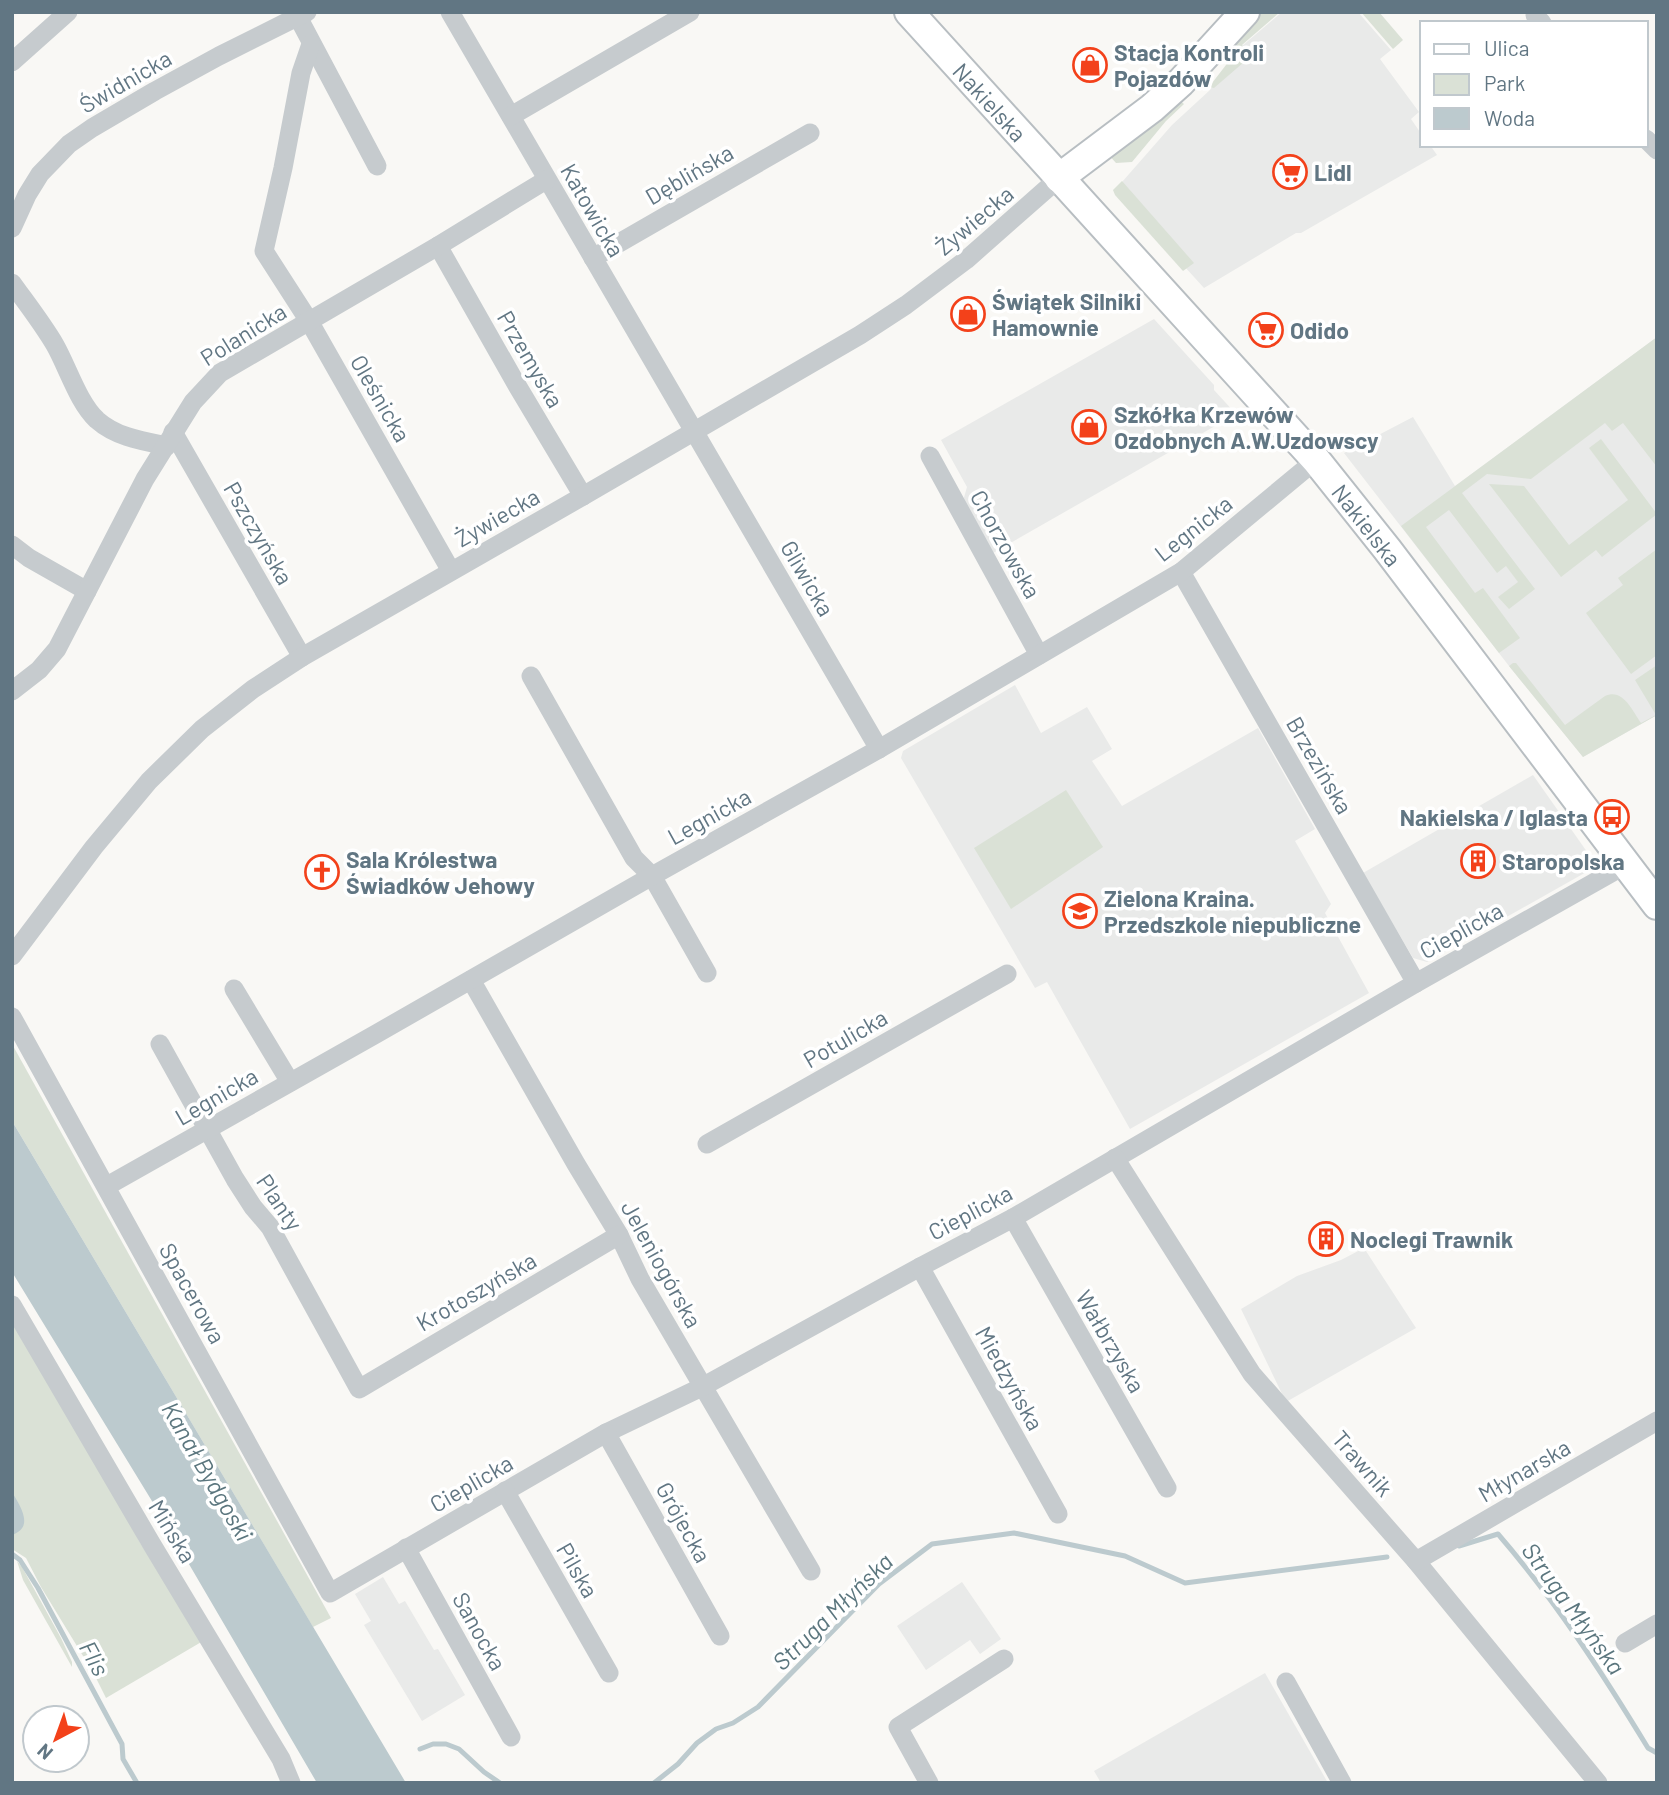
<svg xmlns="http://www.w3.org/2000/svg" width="1669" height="1795" viewBox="0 0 1669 1795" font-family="Barlow,sans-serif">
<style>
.built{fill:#e9eae9}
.green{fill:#dae1d6}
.water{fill:#bccace}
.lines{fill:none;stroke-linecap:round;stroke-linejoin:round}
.stream{stroke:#bccace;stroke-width:5}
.secondary-casing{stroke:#b8bec2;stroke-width:32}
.street{stroke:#c6cbce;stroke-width:19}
.secondary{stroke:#fff;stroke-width:28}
.labels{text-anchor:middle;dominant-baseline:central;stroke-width:7;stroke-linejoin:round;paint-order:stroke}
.poi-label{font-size:23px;font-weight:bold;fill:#617683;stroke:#fff;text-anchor:start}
.street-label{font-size:23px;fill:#617683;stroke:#fff}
.water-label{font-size:24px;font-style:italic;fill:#5b767e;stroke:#fff}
</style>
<rect width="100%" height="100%" fill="#f9f8f5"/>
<g class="built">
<polygon points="1282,12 1358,12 1391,50 1380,59 1419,112 1411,119 1422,135 1422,145 1430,145 1437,155 1301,233 1296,233 1204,288 1115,190 1172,125 1210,90 1242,46"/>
<polygon points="1154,319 1214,385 1214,390 1236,414 993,553 963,501 967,487 941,440"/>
<polygon points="1657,337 1657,715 1583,757 1509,666 1344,453 1413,417 1455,486"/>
<polygon points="1015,685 1041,733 1087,707 1112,749 1092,761 1122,806 1258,728 1315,829 1295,841 1331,904 1325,913 1369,993 1130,1129 1047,982 1035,988 901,758 903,751"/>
<polygon points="1533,775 1597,866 1427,962 1413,958 1363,873"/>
<polygon points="1364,1248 1416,1328 1286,1402 1241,1309 1297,1276 1341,1260"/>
<polygon points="383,1577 399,1604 405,1601 434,1650 438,1649 465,1695 422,1721 364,1625 371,1621 355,1594"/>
<polygon points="962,1582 1001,1639 980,1654 970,1640 926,1670 897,1626"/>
<polygon points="1265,1673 1328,1783 1101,1783 1094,1771"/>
</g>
<g class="green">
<polygon points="1257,12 1280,12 1242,45 1251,56 1214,88 1209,87 1236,52 1228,44"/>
<polygon points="1361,12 1379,12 1403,40 1393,49"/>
<polygon points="1179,100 1184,104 1166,121 1132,162 1116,163 1108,154"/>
<polygon points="1122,181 1194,263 1183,271 1115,195 1113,190"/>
<polygon points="1657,337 1657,467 1623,423 1612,431 1605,423 1531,479 1487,474 1462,493 1535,589 1509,609 1498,597 1518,582 1506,566 1497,573 1449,510 1426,527 1475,593 1483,588 1520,638 1499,653 1401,526"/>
<polygon points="1601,439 1657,514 1602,557 1596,550 1561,577 1489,484 1524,486 1569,545 1628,500 1589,448"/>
<polygon points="1657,549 1657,655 1631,674 1586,613 1623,585 1618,578"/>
<path d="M1513,663h3l49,62 40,-29c18,-8 27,14 36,27l15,-8 -21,-35 22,-15v50l-74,42 -74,-91z"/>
<polygon points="1066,790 1103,847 1011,909 974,848"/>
<polygon points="12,1044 331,1618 313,1627 12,1121"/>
<polygon points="12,1315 125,1508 139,1541 203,1641 106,1698 94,1674 41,1587 26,1558 12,1549"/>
<polygon points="17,1561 22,1567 61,1638 72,1662 72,1667 23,1580"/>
</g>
<g class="water">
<polygon points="12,1121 406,1783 317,1783 155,1506 12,1272"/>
<path d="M12,1492c8,14 23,35 0,43z"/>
</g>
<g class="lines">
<g class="stream">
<path d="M1459,1546l39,-12c57,66 105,140 150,214l9,5"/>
<polyline points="12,1554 20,1560 38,1588 122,1744 123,1759 137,1783"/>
<polyline points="420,1749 433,1744 446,1744 459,1749 484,1772 500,1783"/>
<polyline points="654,1783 678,1764 697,1743 716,1729 733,1723 758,1707 879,1584 932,1544 1014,1533 1125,1556 1185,1583 1387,1557"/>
</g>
<g class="secondary-casing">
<g id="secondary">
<polyline points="909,12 1316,460 1387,549 1657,905"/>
<polyline points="1059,178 1152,108 1181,82 1245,12"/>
</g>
</g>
<g class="street">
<polyline points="450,12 879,749"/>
<polyline points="1537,12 1535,15 1542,23"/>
<polyline points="298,17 377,166"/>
<polyline points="311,44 301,73 283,168 264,251 309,321 451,571"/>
<polyline points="12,62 68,12"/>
<polyline points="511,116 690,12"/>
<polyline points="1646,139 1657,150"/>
<polyline points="12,228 27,195 40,174 69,144 92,128 155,91 219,56 307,12"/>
<polyline points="438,246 518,387 583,496"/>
<polyline points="593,258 810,133"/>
<path d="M12,283c15,21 30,40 43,62 13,23 23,57 42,75 19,17 45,21 70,26"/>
<polyline points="173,432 302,657"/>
<polyline points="930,456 1039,655"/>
<polyline points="12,545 29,558 87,591"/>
<polyline points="1181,572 1416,983"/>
<polyline points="531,676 634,858 652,876 707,973"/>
<polyline points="12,691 39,670 57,649 145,479 193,402 220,373 438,246 546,180"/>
<polyline points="12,956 94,847 149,781 202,729 253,689 302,657 583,496 860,335 906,305 966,260 1059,178"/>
<polyline points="471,980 576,1164 619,1235 640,1279 811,1571"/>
<polyline points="234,989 290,1082"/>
<polyline points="12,1017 330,1593 606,1433 702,1387 920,1267 1013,1218 1416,983 1627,864"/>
<polyline points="160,1044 235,1179 253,1207 270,1227 359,1389 619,1235"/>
<polyline points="707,1144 1007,974"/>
<polyline points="1115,1158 1252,1374 1416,1561 1598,1783"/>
<polyline points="107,1186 376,1034 652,876 879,749 1181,572 1316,460"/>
<polyline points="1013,1218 1167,1488"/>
<polyline points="920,1267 1058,1514"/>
<polyline points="12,1305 151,1543 281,1759 291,1783"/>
<polyline points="606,1433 720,1636"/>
<polyline points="505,1491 609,1673"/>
<polyline points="406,1548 511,1737"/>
<polyline points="1416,1561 1657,1421"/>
<polyline points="1625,1643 1657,1624"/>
<polyline points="1286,1682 1342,1783"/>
<polyline points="929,1783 898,1727 1004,1659"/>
</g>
<use href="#secondary" class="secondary"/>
</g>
<defs>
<g id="shop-ring" transform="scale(1.75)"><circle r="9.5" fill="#fff" stroke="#f3411a" stroke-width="1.5"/><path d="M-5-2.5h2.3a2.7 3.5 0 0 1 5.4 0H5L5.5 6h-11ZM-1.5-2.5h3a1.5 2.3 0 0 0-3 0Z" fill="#f3411a"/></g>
<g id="supermarket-ring" transform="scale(1.75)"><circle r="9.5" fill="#fff" stroke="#f3411a" stroke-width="1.5"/><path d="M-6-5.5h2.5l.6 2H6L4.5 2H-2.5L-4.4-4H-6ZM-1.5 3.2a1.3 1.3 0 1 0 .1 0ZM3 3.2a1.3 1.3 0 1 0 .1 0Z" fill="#f3411a"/></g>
<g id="bus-ring" transform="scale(1.75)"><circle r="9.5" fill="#fff" stroke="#f3411a" stroke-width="1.5"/><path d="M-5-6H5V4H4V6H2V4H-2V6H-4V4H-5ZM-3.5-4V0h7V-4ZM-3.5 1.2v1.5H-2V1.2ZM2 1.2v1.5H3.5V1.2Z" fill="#f3411a"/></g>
<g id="building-ring" transform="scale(1.75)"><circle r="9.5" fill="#fff" stroke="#f3411a" stroke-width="1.5"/><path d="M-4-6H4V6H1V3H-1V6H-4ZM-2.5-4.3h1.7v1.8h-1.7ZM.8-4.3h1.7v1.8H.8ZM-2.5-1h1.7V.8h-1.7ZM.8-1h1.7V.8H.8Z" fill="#f3411a"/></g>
<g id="church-ring" transform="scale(1.75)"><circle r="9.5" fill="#fff" stroke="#f3411a" stroke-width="1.5"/><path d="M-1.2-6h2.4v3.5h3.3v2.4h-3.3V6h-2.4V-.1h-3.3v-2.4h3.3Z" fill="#f3411a"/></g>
<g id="school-ring" transform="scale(1.75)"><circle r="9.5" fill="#fff" stroke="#f3411a" stroke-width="1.5"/><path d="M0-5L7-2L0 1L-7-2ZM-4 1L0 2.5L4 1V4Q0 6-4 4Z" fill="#f3411a"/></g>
</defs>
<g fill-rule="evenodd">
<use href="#shop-ring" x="1090" y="65"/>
<use href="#supermarket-ring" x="1290" y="172"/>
<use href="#shop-ring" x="968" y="314"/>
<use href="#supermarket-ring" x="1266" y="330"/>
<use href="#shop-ring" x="1089" y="427"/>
<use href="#bus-ring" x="1612" y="817"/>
<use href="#building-ring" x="1478" y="861"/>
<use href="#church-ring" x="322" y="872"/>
<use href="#school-ring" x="1080" y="911"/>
<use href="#building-ring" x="1326" y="1239"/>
</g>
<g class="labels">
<g class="poi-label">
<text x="1114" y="52">Stacja Kontroli<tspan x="1114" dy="26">Pojazdów</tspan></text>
<text x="1314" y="172">Lidl</text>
<text x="992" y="301">Świątek Silniki<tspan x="992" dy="26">Hamownie</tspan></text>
<text x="1290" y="330">Odido</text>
<text x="1114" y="414">Szkółka Krzewów<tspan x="1114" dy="26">Ozdobnych A.W.Uzdowscy</tspan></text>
<text x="1588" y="817" text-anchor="end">Nakielska / Iglasta</text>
<text x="346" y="859">Sala Królestwa<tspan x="346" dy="26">Świadków Jehowy</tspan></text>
<text x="1502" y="861">Staropolska</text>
<text x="1104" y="898">Zielona Kraina.<tspan x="1104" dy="26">Przedszkole niepubliczne</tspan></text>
<text x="1350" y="1239">Noclegi Trawnik</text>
</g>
<g class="street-label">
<text transform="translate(125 81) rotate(-30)">Świdnicka</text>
<text transform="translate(990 102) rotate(48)">Nakielska</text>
<text transform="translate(689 174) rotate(-30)">Dęblińska</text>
<text transform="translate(593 210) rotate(60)">Katowicka</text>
<text transform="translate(974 220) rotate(-40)">Żywiecka</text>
<text transform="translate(243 334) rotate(-32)">Polanicka</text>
<text transform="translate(531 359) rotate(60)">Przemyska</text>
<text transform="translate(381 398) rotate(60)">Oleśnicka</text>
<text transform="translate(497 517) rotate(-30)">Żywiecka</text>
<text transform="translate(1367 525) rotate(52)">Nakielska</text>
<text transform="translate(1193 528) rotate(-38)">Legnicka</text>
<text transform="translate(259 533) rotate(60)">Pszczyńska</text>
<text transform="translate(1006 544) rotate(61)">Chorzowska</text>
<text transform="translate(808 578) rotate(60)">Gliwicka</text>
<text transform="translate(1320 765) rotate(60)">Brzezińska</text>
<text transform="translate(709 816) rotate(-29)">Legnicka</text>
<text transform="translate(1461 930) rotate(-29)">Cieplicka</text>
<text transform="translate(845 1038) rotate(-30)">Potulicka</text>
<text transform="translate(216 1096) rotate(-30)">Legnicka</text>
<text transform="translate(280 1202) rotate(56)">Planty</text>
<text transform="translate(970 1212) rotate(-28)">Cieplicka</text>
<text transform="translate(662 1264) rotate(61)">Jeleniogórska</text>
<text transform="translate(476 1291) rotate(-30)">Krotoszyńska</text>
<text transform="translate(193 1293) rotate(61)">Spacerowa</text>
<text transform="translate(1111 1341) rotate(60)">Wałbrzyska</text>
<text transform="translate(1010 1378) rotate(61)">Miedzyńska</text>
<text transform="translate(1363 1463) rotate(49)">Trawnik</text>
<text transform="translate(1524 1470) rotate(-30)">Młynarska</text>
<text transform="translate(471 1483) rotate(-30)">Cieplicka</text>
<text transform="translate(684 1522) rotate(61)">Grójecka</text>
<text transform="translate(173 1531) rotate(59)">Mińska</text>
<text transform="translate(578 1570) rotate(60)">Pilska</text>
<text transform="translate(480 1631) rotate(61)">Sanocka</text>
</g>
<g class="water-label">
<text transform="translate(208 1471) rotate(60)">Kanał Bydgoski</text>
<text transform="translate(1574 1608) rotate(54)">Struga Młyńska</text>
<text transform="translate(832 1611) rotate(-44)">Struga Młyńska</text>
<text transform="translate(95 1658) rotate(62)">Flis</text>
</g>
</g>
<rect width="1669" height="1795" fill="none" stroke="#617683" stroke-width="28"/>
<rect x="1420" y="21" width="228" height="126" fill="#ffffff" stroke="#c0c8cd" stroke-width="2"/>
<rect x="1434" y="44" width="35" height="10" fill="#ffffff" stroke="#c0c8cd" stroke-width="2"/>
<text x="1484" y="56" font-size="21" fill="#617683">Ulica</text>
<rect x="1434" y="74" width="35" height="21" fill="#dae1d6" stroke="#c0c8cd" stroke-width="2"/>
<text x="1484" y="91" font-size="21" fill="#617683">Park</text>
<rect x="1434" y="108" width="35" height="21" fill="#bccace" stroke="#c0c8cd" stroke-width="2"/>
<text x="1484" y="126" font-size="21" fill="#617683">Woda</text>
<g transform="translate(56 1739) rotate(221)"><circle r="33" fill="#ffffff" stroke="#c0c8cd" stroke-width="2"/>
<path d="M0-5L12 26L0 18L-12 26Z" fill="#f3411a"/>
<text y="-10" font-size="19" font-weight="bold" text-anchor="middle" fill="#617683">N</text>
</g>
</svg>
